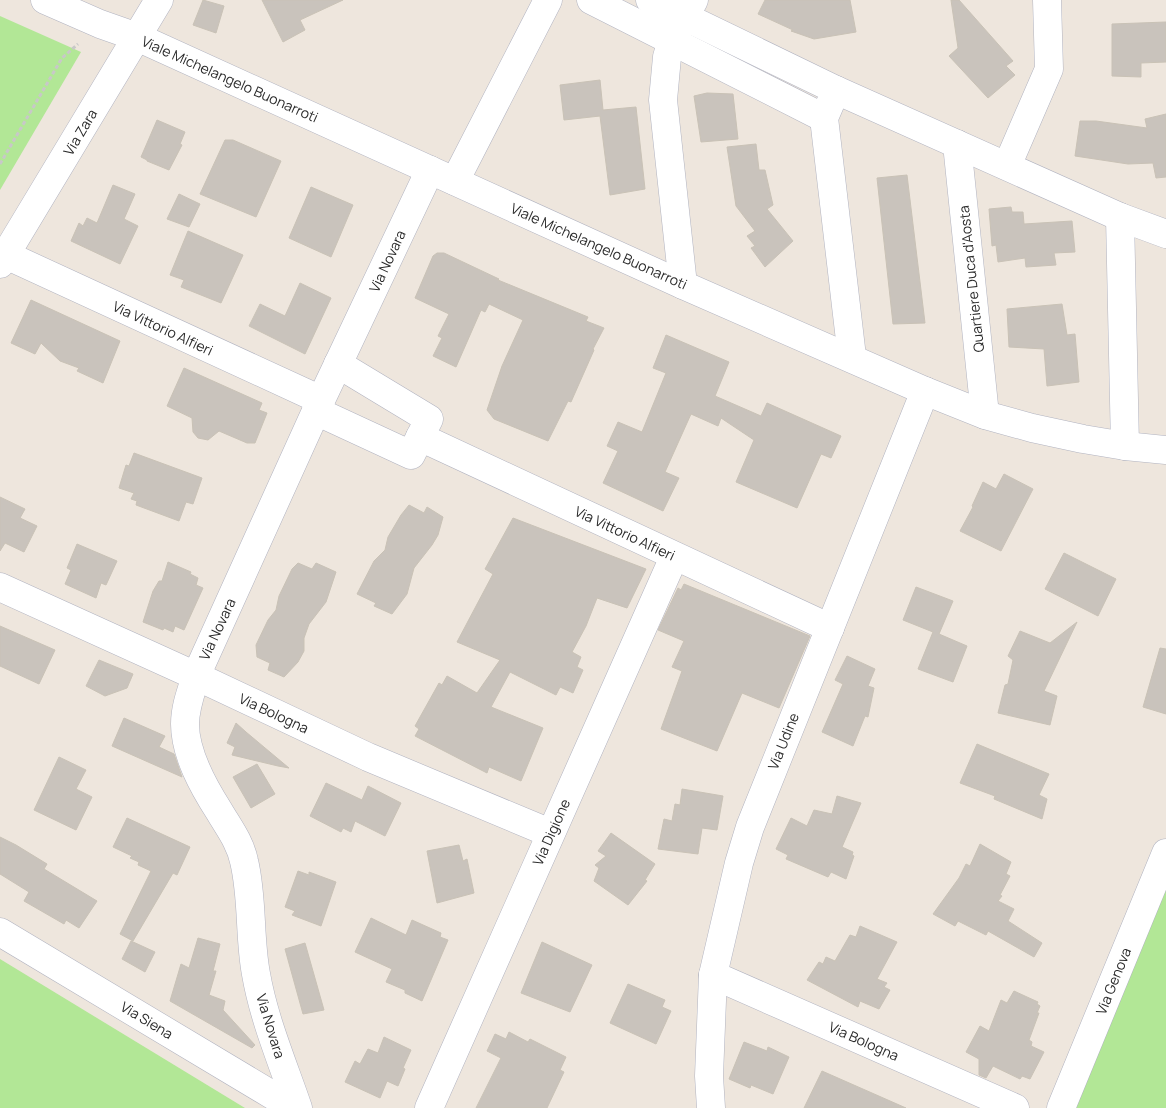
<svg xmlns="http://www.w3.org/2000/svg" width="1166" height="1108" viewBox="0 0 1166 1108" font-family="Manrope,sans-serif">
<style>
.green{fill:#b2e796}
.building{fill:#c9c3bc;stroke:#c9c2b6}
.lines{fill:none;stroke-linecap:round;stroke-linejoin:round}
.street-casing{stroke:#b1b3c0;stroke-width:29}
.secondary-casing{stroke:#b1b3c0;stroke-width:29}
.path{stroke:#c8c8c8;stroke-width:3;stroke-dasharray:4 2.5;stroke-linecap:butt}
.street{stroke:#fff;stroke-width:28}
.secondary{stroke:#fff;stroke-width:28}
.labels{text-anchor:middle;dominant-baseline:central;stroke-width:5;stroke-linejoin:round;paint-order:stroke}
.street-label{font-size:14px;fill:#2b2b2b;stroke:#fff}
</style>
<rect width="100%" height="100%" fill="#eee6dd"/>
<g class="green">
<polygon points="0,16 81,52 0,190"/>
<polygon points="1166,857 1166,1108 1075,1108"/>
<polygon points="0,959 245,1108 0,1108"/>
</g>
<g class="building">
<polygon points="203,0 224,6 216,33 193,25"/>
<polygon points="262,0 343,0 300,20 305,30 283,42"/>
<polygon points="765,0 850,0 856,32 814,39 791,31 793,30 758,14"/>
<polygon points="951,0 959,0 1013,61 1006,66 1015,75 988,98 949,56 958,48"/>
<polygon points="1166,22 1166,62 1141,63 1141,77 1112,76 1112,24"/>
<polygon points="600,80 603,110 636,107 645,189 610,195 600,116 564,120 560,85"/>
<polygon points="707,93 733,94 738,139 701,142 694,96"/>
<polygon points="1166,114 1166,177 1156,178 1153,163 1128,164 1075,156 1080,121 1096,121 1147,128 1145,119"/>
<polygon points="157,120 185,132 180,144 182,145 169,170 147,161 147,160 141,157"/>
<polygon points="225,140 233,140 281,161 256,217 200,194"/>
<polygon points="756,144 759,170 765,170 773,205 767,209 793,241 765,267 751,248 755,246 747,236 755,231 736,206 727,147"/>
<polygon points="907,175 925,323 893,324 877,178"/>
<polygon points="113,185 135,194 124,219 138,226 120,264 71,241 79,223 83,226 87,218 97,223"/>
<polygon points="311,187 353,205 331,257 289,238"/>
<polygon points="179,194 200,204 189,227 167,219"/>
<polygon points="1011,207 1012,212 1023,212 1024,224 1072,221 1075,252 1054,253 1056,265 1026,267 1025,258 998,262 996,245 992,246 989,209"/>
<polygon points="188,231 243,255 221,303 181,287 184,280 170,275"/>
<polygon points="437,253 444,253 499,279 498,280 588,317 586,321 604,328 593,349 594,350 571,402 568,401 548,441 494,419 487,410 502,366 523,320 489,304 485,312 481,310 456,367 433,356 442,338 438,336 449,314 415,298 433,256"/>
<polygon points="300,283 331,298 305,354 249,326 260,304 285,316"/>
<polygon points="31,300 120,341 103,383 77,371 79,368 60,361 41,343 35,354 11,343"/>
<polygon points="1062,304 1067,335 1075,334 1079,382 1047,386 1044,349 1009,347 1007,309"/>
<polygon points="666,335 729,362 715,396 761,416 767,403 841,436 831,458 821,454 797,508 736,482 754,440 721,418 718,426 691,414 665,472 679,478 663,511 603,483 618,451 607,446 618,422 642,432 666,373 653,368"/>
<polygon points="184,368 262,403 259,410 267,413 255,443 247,443 219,431 208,440 198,438 193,432 192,418 167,406"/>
<polygon points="134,453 202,478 193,504 186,502 179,521 136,505 137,501 131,499 134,493 119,488 126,465 129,466"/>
<polygon points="1004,474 1033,489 1001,551 960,531 973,507 972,506 983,482 996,489"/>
<polygon points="0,497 25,509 20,518 37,526 24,552 5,543 0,551"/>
<polygon points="409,505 424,513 427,507 443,517 438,535 432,545 414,568 407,594 392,614 374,606 376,603 357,594 374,561 385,550 388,537 401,515"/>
<polygon points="513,518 646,569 627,608 597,598 586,626 572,652 581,657 577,667 583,670 573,693 560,687 556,695 510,672 491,707 543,728 521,781 489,767 487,773 415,736 419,729 415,726 439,683 442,685 447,676 477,693 500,660 457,642 493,574 485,569"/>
<polygon points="77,544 117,561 106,585 101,583 96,598 65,584 71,570 67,568"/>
<polygon points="1064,553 1116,579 1098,616 1045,589"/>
<polygon points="168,562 191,572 190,574 198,578 196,585 203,588 184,630 175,626 173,632 164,628 163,630 143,622 153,591 159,581 162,581"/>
<polygon points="298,563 312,569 316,563 336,572 326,602 309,624 304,638 304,651 298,662 284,677 268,670 270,663 257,657 256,645 268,620 276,610 279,596 292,569"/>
<polygon points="684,584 810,636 779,708 742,693 717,751 661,729 682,671 672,667 684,641 658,630 678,588 681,590"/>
<polygon points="916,587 953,601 939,634 967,646 953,682 918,669 933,632 903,620"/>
<polygon points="1077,622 1044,691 1057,696 1050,725 998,713 1005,685 1008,684 1013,660 1008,656 1020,631 1050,643"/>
<polygon points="0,626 55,650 39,684 0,666"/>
<polygon points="1160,648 1166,649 1166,714 1143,707"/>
<polygon points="847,656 875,669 868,686 874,688 868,717 865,716 853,746 822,732 843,684 835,680"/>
<polygon points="99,660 133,674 127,688 105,696 86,686"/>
<polygon points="124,718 165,736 159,747 174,754 182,777 112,746"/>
<polygon points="236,723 246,732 289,768 278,766 232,755 235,747 227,743"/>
<polygon points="977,744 1049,774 1039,795 1047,799 1042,819 994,799 995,796 960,783"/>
<polygon points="59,757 86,770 76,789 92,797 76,830 34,810"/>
<polygon points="257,764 275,794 251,808 233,777"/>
<polygon points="326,783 362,800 368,786 401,803 385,836 355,821 351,832 343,828 341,832 310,816"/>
<polygon points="682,789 723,796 717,830 702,828 698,854 658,849 664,819 672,821 675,804 680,805"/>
<polygon points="837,796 861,803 842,847 853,852 852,855 854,856 846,879 831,872 828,877 786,859 788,855 776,849 791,818 807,826 814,810 832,814"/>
<polygon points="127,818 190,847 177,875 173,873 133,941 120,934 151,871 138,865 139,862 130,858 132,856 113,847"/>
<polygon points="611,833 655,864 645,880 647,881 628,905 594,881 599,868 595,865 606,856 598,851"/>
<polygon points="0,837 16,845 47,864 44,869 97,901 79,928 66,920 64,924 24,901 29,892 0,874"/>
<polygon points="980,844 1011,862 1006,874 1010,876 1000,895 1002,896 998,901 1014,909 1008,921 1042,943 1034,957 988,931 986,935 958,921 955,926 933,914 959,878 966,864 970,866"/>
<polygon points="459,845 463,861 467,859 474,893 437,903 427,851"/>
<polygon points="298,871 309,875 309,872 336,882 321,926 292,915 295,911 285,907"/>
<polygon points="371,918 406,935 412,920 441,933 440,937 448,940 422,1001 405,993 405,990 386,982 392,969 355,952"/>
<polygon points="860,926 897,942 877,979 887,983 884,987 890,990 879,1009 860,1001 858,1007 807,980 819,962 823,964 826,957 835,961 850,935 856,937"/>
<polygon points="198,938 220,944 213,971 216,971 209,995 225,1001 223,1010 255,1045 252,1048 170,1001 181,964 189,968"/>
<polygon points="131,941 155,952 145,972 122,959"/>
<polygon points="542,942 592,965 570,1012 521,993"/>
<polygon points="305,943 324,1010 303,1014 285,949"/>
<polygon points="628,984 665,1000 662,1007 671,1011 656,1044 610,1023"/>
<polygon points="1014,991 1038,1002 1037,1004 1040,1006 1037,1013 1039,1013 1029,1040 1032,1042 1031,1046 1044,1052 1030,1079 1022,1076 1020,1079 993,1066 986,1078 979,1075 979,1059 966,1052 980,1026 989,1031 1001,1000 1007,1003"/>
<polygon points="509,1032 528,1042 530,1039 566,1057 560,1070 564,1072 547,1108 476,1108 501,1058 487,1051 495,1034 506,1039"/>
<polygon points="384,1037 411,1050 403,1068 405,1069 398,1086 387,1081 380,1098 345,1082 355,1061 360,1064 368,1049 378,1053"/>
<polygon points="744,1042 767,1051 768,1047 789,1057 773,1094 751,1085 750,1088 729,1079"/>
<polygon points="822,1071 906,1108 804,1108"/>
</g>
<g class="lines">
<g class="street-casing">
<g id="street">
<polyline points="591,0 824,118"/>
<polyline points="650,0 836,90 1120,217 1166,234"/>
<polyline points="836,90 824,118 852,357"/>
<polyline points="957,144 985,415"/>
<polyline points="1007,166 1049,69 1047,0"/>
<polyline points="455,181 548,0"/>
<polyline points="1120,217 1125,446"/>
<polyline points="6,255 321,400"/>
<polyline points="0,264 159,0"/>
<polyline points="683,285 663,100 667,57 672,40 694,0"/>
<polyline points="316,411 411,455 429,419 338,364"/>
<polyline points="420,437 830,628"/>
<polyline points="0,587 196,676 368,757 550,833"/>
<polyline points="0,932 294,1108"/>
<polyline points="713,975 1015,1108"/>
<path d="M298,1108c-15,-44 -34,-88 -42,-134 -7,-37 -3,-76 -12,-113 -4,-19 -15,-33 -25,-50 -16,-25 -34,-57 -34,-87 0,-17 6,-32 11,-48l125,-276 109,-230"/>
<polyline points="429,1108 674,557"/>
<polyline points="711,1108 709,1076 713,975 739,863 750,827 925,391"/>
<polyline points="1061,1108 1166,853"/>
</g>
</g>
<g class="secondary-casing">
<polyline id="secondary" points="45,0 100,24 137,37 683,285 925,391 985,415 1032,428 1083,439 1125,446 1166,450"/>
</g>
<polyline class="path" points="0,164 62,58 78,44"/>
<use href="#street" class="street"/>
<use href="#secondary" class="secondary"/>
</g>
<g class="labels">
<g class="street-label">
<text transform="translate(230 79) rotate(24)">Viale Michelangelo Buonarroti</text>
<text transform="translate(80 132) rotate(-59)">Via Zara</text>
<text transform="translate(599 246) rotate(24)">Viale Michelangelo Buonarroti</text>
<text transform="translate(387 261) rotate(-65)">Via Novara</text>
<text transform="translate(971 279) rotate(-96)">Quartiere Duca d'Aosta</text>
<text transform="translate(163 328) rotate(25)">Via Vittorio Alfieri</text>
<text transform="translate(625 533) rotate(25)">Via Vittorio Alfieri</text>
<text transform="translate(217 629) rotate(-65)">Via Novara</text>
<text transform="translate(274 713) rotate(25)">Via Bologna</text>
<text transform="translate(783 741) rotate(-68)">Via Udine</text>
<text transform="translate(551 832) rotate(-66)">Via Digione</text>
<text transform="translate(1113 981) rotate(-68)">Via Genova</text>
<text transform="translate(147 1020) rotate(31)">Via Siena</text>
<text transform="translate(271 1026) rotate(73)">Via Novara</text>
<text transform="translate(864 1041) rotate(24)">Via Bologna</text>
</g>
</g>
</svg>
